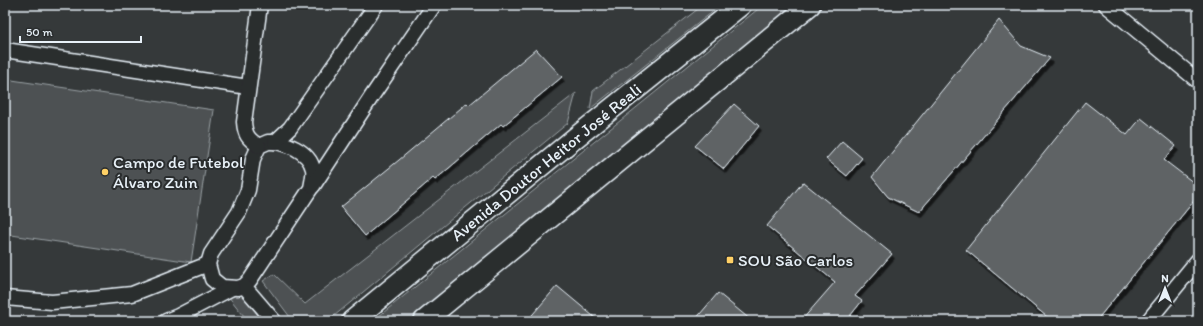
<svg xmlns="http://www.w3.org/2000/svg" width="1203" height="326" viewBox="0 0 1203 326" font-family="Itim,sans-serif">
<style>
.green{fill:#4d5152;stroke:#9aa1a5}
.building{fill:#5f6365;stroke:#e8f1f8;filter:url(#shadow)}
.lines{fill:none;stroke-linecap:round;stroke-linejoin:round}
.street-casing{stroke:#e8f1f8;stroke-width:17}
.secondary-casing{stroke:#e8f1f8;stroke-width:23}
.street{stroke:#2a2d2e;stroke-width:14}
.secondary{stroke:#2a2d2e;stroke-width:20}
.poi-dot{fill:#ffd166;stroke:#2a2d2e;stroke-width:1.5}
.labels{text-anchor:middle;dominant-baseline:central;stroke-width:4;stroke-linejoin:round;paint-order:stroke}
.poi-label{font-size:17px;fill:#e8f1f8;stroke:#2a2d2e;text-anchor:start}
.street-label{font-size:17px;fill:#e8f1f8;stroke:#2a2d2e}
</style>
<defs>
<filter id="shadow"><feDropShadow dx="2.5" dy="4.5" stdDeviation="0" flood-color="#0009"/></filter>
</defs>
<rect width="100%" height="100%" fill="#35393a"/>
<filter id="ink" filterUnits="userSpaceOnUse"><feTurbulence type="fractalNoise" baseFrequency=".025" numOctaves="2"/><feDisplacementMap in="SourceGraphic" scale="8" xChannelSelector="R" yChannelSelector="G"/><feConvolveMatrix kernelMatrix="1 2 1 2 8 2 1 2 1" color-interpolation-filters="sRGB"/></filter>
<g filter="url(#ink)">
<g class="green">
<polygon points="703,5 721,5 590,109 593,91"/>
<polygon points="763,5 797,5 409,321 373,321"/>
<polygon points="5,79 214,110 191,262 5,234"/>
<polygon points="576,93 568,123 328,321 293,321 263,281 274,274 305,304"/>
<polygon points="242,292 262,321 248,321 228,296"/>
</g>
<g class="building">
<polygon points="999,20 1021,46 1050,58 919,212 888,197 872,177"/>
<polygon points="536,49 562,77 503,126 501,124 435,180 433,178 365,236 341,207 399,160 467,103 469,105"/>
<polygon points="1085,102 1127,135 1141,118 1176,146 1164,160 1198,186 1198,196 1096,321 1052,321 966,250"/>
<polygon points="734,104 759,126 724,169 695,146"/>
<polygon points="842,141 862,158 847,176 826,159"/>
<polygon points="803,182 892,254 855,296 862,301 846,321 801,321 835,282 767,226"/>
<polygon points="557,286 599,321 527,321"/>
<polygon points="718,293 752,321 694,321"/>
</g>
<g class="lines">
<g class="street-casing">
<g id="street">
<polyline points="1106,5 1198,81"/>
<polyline points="5,50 248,87"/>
<path d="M268,142c17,-1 41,9 45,27 1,5 -1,13 -2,19l-61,92 -6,6 -6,2 -16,-1 -10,-8 -4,-15 3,-10 28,-42 9,-22 5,-31 6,-13z"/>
<polyline points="275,142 290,128 376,5"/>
<path d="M259,146c-11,-7 -14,-11 -15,-24l16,-117"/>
<polyline points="313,186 372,96 434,5"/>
<polyline points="244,286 274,321"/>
<polyline points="5,298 52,302 132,294 208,264"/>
<polyline points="166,321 178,316 232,288"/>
<polyline points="1148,321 1198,260"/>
</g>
</g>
<g class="secondary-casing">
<g id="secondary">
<polyline points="352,321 575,138 741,5"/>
<polyline points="424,321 810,5"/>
</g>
</g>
<use href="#street" class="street"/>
<use href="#secondary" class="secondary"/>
</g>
</g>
<g class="poi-dot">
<circle cx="105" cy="172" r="4"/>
<rect x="726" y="256" width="8" height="8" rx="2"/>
</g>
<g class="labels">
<g class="poi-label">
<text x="113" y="162">Campo de Futebol<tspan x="113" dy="20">Álvaro Zuin</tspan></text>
<text x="738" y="260">SOU São Carlos</text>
</g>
<g class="street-label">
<text transform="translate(546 162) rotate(-39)">Avenida Doutor Heitor José Reali</text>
</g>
</g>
<rect width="1203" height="326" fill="none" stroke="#2a2d2e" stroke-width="20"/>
<rect x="10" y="10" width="1183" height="306" fill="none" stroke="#e8f1f8" stroke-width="1.5" filter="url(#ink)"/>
<g transform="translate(1165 288)" stroke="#2a2d2e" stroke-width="3" paint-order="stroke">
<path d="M0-3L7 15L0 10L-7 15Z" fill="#e8f1f8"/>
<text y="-6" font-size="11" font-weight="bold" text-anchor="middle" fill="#e8f1f8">N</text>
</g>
<path d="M20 36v6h121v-6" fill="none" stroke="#e8f1f8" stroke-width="2"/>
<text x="26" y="36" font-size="12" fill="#e8f1f8" stroke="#2a2d2e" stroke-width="3" paint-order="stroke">50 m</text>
</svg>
